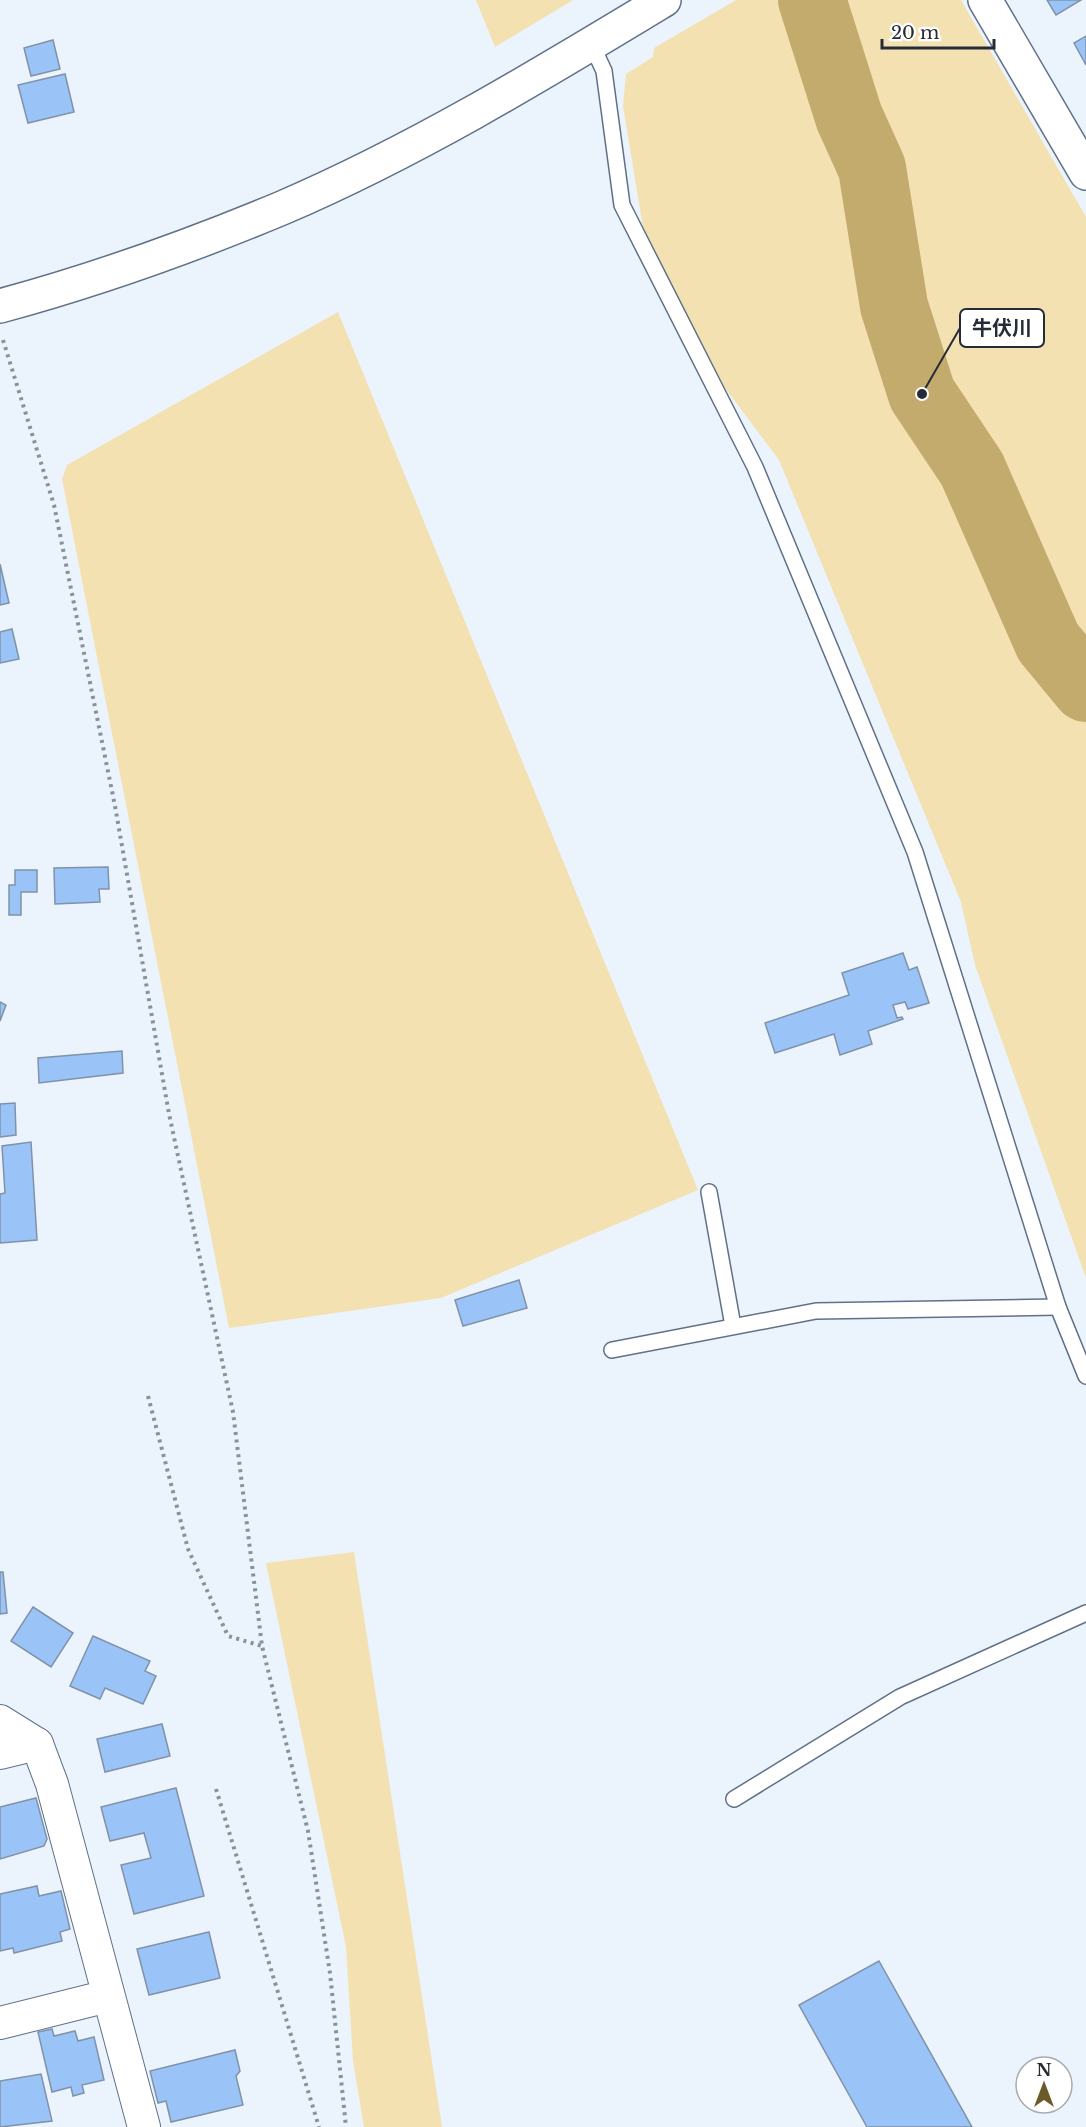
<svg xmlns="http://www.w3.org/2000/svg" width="1086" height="2127" viewBox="0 0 1086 2127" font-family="'Libre Baskerville','Noto Sans JP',serif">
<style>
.green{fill:#f4e1b2}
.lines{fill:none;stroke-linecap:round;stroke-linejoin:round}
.river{stroke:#c3ab6d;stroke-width:68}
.building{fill:#9ac4f7;stroke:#8092a8;stroke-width:1.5}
.service-casing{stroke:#607187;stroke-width:18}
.minor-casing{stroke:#607187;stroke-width:34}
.tertiary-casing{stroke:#607187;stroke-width:36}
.path{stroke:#89919a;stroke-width:4;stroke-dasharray:3 4.5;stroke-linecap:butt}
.service{stroke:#fff;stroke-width:15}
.minor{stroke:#fff;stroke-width:32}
.tertiary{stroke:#fff;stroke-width:33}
.leader{fill:none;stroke:#252c35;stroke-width:2}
.callout-dot{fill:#252c35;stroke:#fff;stroke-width:2}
.callout{fill:#fff;stroke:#252c35;stroke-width:2}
.callout-label{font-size:20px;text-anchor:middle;font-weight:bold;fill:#252c35}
</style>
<rect width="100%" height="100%" fill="#ebf3fd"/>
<g class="green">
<polygon points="476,0 573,0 495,47"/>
<polygon points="736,0 961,0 1086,217 1086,1278 975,965 961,902 779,460 701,356 647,252 623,106 626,74 653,57 654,48"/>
<polygon points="338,312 698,1190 441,1298 229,1328 62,479 67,465"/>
<polygon points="354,1552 442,2127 364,2127 353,2061 346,1947 266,1563"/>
</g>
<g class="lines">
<polyline class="river" points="812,0 849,117 872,168 894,306 922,394 972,469 1048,642 1086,688"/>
</g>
<g class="building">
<polygon points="1047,0 1081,0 1056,15"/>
<polygon points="1086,36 1086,65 1074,43"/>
<polygon points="53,40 60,69 31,76 24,48"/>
<polygon points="65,74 74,112 28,123 18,85"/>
<polygon points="0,564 9,603 0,605"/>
<polygon points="12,629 19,659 0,663 0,632"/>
<polygon points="108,867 109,889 99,889 100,902 55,904 54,868"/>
<polygon points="15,870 37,870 37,892 21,892 21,915 9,915 9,885 15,885"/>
<polygon points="903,953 909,970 917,967 929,1003 908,1009 905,1002 893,1005 897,1018 902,1017 903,1019 868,1031 872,1044 840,1055 834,1034 775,1053 765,1023 849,995 842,973"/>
<polygon points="0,1002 6,1005 0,1021"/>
<polygon points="122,1051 123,1073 39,1083 38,1058"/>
<polygon points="15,1103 16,1135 0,1137 0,1104"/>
<polygon points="31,1142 37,1240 0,1243 0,1194 5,1193 2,1146"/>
<polygon points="519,1280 527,1308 463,1326 455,1300"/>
<polygon points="0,1572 3,1572 7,1613 0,1614"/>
<polygon points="33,1607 73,1633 51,1667 11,1641"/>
<polygon points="93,1636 150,1661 145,1671 156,1676 143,1704 105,1688 100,1699 70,1686"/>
<polygon points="162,1724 170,1756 105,1772 97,1739"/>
<polygon points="176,1788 204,1896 134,1914 121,1865 151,1858 144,1833 110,1841 101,1807"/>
<polygon points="36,1798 47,1839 44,1846 0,1859 0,1807"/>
<polygon points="37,1886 39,1896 61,1891 70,1929 60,1932 62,1941 14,1953 13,1948 0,1951 0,1894"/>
<polygon points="209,1932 220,1978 149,1995 137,1949"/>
<polygon points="879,1961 972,2127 867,2127 799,2005"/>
<polygon points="52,2029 54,2036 75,2031 78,2041 94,2037 104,2080 82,2085 84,2093 73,2096 71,2087 52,2092 38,2032"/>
<polygon points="235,2050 240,2071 236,2076 243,2105 171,2122 166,2101 158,2103 150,2071"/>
<polygon points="41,2074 52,2121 0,2127 0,2081"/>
</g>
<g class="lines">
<g class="service-casing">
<g id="service">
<polyline points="591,43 604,71 622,205 755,467 915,852 1058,1307 1086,1376"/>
<polyline points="709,1192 733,1326"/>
<polyline points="612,1350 816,1311 1058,1307"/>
<polyline points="734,1799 900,1697 1086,1613"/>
</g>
</g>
<g class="minor-casing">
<g id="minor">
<polyline points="0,1721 37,1744 52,1784 144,2127"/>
<polyline points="0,1753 37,1744"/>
<polyline points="0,2023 108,1996"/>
</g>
</g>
<g class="tertiary-casing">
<g id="tertiary">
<polyline points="985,0 1086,173"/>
<path d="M0,306c96,-26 191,-60 282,-98 133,-57 258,-133 382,-208"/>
</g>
</g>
<g class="path">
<polyline points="3,340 54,505 115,806 169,1114 233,1412 262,1646 308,1831 330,1973 346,2127"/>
<polyline points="148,1396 188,1549 228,1636 262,1646"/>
<polyline points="216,1789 319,2127"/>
</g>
<use href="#service" class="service"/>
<use href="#minor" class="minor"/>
<use href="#tertiary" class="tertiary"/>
</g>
<path class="leader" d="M922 394L960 328"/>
<circle class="callout-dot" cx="922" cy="394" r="6"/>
<rect class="callout" x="960" y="309" width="84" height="38" rx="6"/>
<g class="callout-label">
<text x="1002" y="335">牛伏川</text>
</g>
<g transform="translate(1044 2085)"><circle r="28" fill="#ffffff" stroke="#a8abae" stroke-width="1.5"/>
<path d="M0-4.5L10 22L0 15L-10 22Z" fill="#6c5a28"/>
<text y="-9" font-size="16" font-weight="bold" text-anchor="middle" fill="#252c35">N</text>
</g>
<path d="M882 39v9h112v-9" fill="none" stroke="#252c35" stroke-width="3"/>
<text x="891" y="39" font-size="18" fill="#252c35" stroke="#ffffff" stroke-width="4.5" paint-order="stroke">20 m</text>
</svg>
